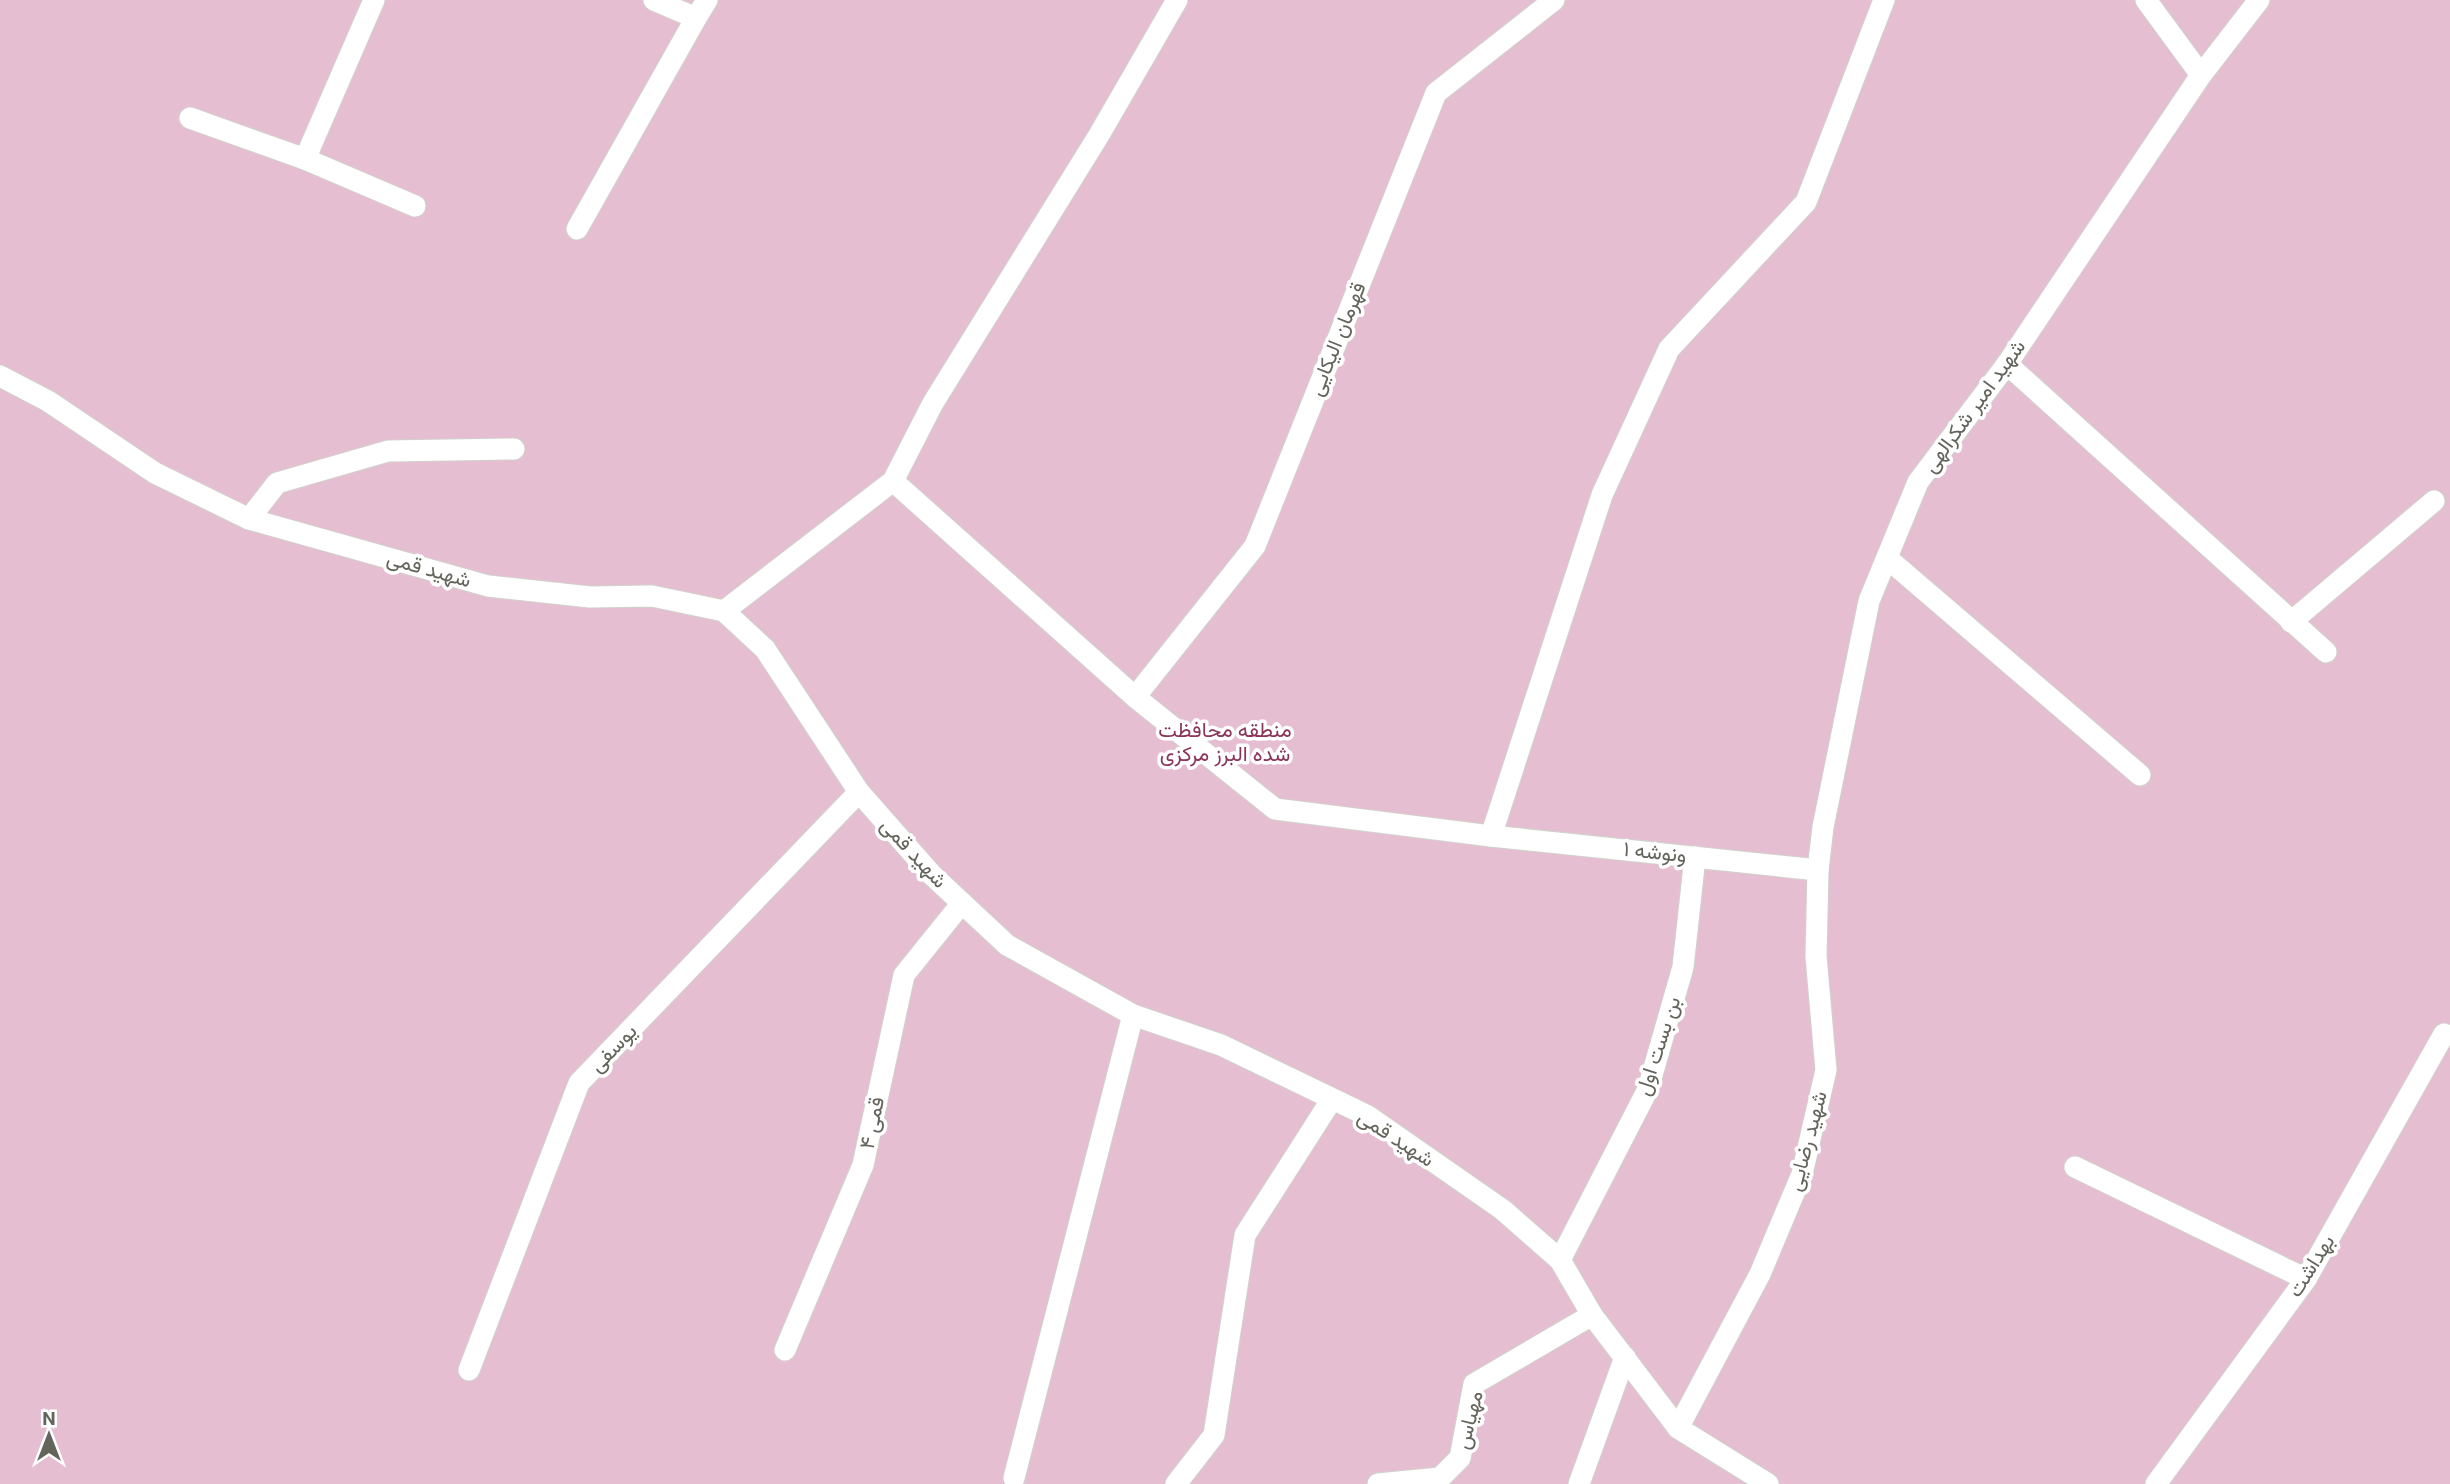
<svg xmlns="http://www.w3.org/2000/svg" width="2450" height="1484" viewBox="0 0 2450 1484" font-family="Roboto,Vazirmatn,sans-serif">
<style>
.green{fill:#e6bed1}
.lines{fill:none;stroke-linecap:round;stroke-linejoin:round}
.minor-casing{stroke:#d1d2cb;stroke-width:23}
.minor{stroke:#fff;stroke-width:21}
.labels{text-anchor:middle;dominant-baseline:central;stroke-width:7;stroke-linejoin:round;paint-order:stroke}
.street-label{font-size:21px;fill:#63645b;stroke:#fff}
.park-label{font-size:21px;fill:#8a3458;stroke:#fff}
</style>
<rect width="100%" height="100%" fill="#e6e2ee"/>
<rect class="green" x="0" y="0" width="2450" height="1484"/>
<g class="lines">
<g class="minor-casing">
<g id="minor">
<polyline points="654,0 696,18 707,0"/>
<polyline points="2146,0 2201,75"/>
<polyline points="190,118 305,159 374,0"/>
<polyline points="305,159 415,206"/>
<polyline points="577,229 696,18"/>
<polyline points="2007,364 2326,652"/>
<polyline points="0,376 48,401 155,473 249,519 488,586 590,597 652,596 724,611 765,649 859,792 932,875 1007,945 1133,1015 1221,1045 1368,1116 1503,1210 1560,1260 1592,1315 1678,1428 1768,1484"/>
<polyline points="893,481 1135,697 1275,809 1491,836 1818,870"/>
<polyline points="249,519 277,483 388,451 514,449"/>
<polyline points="1887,558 2140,775"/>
<polyline points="724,611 893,481 933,403 1099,135 1177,0"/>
<polyline points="2291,622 2434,501"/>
<polyline points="1135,697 1255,546 1436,93 1554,0"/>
<polyline points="1491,836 1602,495 1669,349 1806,202 1884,0"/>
<polyline points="2075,1167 2306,1279"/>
<polyline points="1560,1260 1648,1089 1683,967 1695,857"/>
<polyline points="785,1350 863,1165 904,975 962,903"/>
<polyline points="469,1370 579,1083 859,792"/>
<polyline points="1678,1428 1760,1274 1802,1174 1826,1070 1816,956 1818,870 1823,827 1869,601 1918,482 2007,364 2201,75 2259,0"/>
<polyline points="1014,1478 1133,1015"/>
<polyline points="1176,1484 1214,1435 1245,1235 1332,1099"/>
<polyline points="1378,1484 1440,1478 1460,1458 1474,1384 1592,1315"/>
<polyline points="1579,1484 1625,1357"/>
<polyline points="2156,1484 2306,1279 2444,1034"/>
</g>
</g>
<use href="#minor" class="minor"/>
</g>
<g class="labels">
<g class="street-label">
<text transform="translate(1337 339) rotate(-68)">قهرمان الیکایی</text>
<text transform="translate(1974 406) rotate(-54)">شهید امیر شکرالهی</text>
<text transform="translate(429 569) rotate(16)">شهید قمی</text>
<text transform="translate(1655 852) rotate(6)">ونوشه ۱</text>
<text transform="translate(914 853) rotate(47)">شهید قمی</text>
<text transform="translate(1658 1046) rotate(-72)">بن بست اول</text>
<text transform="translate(613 1048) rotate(-46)">یوسفی</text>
<text transform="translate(872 1123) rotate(-78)">قمی ۴</text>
<text transform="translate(1396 1138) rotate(33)">شهید قمی</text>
<text transform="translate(1807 1141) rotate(-75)">شهید رضایی</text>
<text transform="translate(2311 1266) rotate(-58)">بهداشت</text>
<text transform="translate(1469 1420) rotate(-76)">مهیاس</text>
</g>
<g class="park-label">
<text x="1225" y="730">منطقه محافظت<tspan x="1225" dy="24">شده البرز مرکزی</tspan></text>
</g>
</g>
<g transform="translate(49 1435)" stroke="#ffffff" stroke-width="5" paint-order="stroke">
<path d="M0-5L12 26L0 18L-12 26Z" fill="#63645b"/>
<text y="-10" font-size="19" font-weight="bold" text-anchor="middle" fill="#63645b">N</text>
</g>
</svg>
